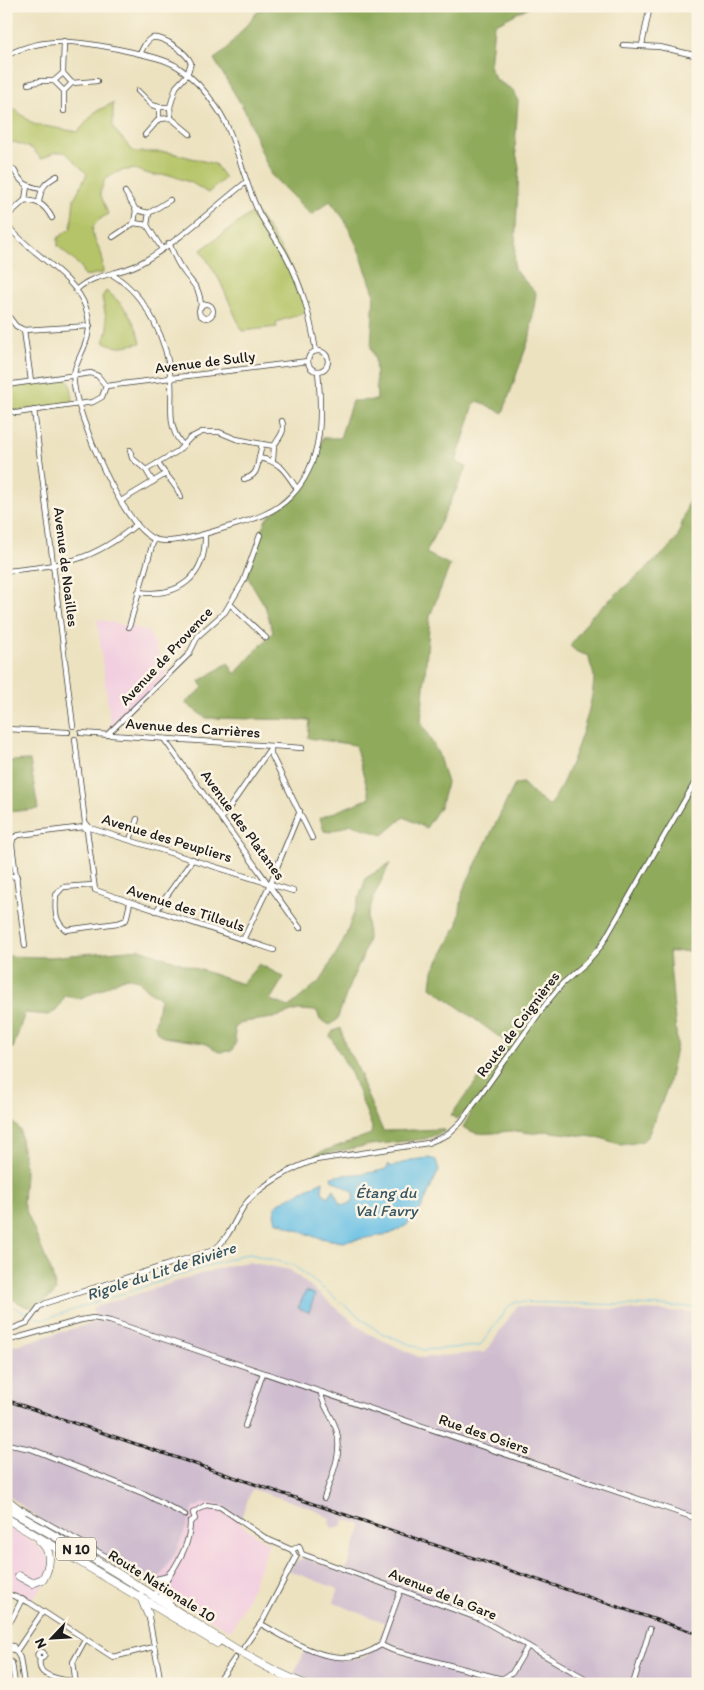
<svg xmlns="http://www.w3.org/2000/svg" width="704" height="1690" viewBox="0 0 704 1690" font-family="Itim,sans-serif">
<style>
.built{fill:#f2cfe0}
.industrial{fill:#cfbdcf}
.green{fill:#b5c467;stroke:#687042}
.forest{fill:#90aa5c;stroke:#56633c}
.water{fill:#67c0e5;stroke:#426e80}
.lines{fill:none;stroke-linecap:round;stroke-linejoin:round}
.stream{stroke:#67c0e5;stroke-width:1}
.street-casing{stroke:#3b3a35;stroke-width:6}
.primary-casing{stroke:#3b3a35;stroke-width:9}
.street{stroke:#fff;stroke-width:4.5}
.primary{stroke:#fff;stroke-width:8}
.rail-casing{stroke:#1c1c1c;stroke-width:3}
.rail{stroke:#fcf5e5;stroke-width:1;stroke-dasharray:4;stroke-linecap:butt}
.labels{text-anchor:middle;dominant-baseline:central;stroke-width:5;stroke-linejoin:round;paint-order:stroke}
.shield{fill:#fcf5e5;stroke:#5f5d58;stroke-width:1}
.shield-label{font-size:14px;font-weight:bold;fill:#1c1c1c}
.street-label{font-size:15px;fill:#1c1c1c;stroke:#fcf5e5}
.water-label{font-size:16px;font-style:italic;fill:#365562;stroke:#fcf5e5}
</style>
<rect width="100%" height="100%" fill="#fcf5e5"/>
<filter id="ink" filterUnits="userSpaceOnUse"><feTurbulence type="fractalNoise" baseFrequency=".02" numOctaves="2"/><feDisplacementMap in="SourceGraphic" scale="10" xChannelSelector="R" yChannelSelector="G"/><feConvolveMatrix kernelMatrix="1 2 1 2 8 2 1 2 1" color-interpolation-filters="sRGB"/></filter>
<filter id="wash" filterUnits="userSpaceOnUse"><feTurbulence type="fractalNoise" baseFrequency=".0096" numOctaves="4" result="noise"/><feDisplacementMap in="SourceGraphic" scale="20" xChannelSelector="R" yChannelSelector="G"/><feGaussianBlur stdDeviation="1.12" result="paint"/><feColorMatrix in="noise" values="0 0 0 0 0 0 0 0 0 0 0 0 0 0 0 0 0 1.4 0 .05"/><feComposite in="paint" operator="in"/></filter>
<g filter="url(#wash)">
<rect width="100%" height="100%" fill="#ece2c0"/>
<g class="built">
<polygon points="97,619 148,631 169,673 111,728"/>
<polygon points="212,1502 224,1505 239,1523 269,1544 247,1600 231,1631 153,1587 176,1552 194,1508 203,1503"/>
<polygon points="6,1526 36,1544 52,1560 52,1572 33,1600 6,1587"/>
</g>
<polygon class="industrial" points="248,1262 290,1270 367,1333 421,1358 486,1352 517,1306 698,1312 698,1684 323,1684 294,1673 305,1651 343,1660 364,1657 373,1652 386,1623 334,1603 338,1589 290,1571 296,1561 305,1558 345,1572 362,1525 344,1519 343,1525 333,1529 329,1523 330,1518 309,1507 252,1489 239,1523 224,1505 203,1503 194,1508 176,1552 153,1587 48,1526 9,1496 6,1493 6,1348 96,1322 92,1308 226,1266"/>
<g class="green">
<path d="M6,102l27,22 45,8 17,-20 18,-9v25l21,24h34l47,12 10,14 -17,15 -16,-10 -22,-8h-18l-18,-6 -14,2 -15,8 -5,14 8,21c-27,16 -12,22 -6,42 1,5 0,11 1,17l-19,3 -3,-9 -23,-21v-8l13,-10 3,-29 13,-25 -22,-22h-10l-14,7 -8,-10 -19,-7 -8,4z"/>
<path d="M252,208c27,30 42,66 56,104l-32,10 1,5 -35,4 -22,-50 -19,-31 52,-38z"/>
<path d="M106,291c17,11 31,32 35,52l-24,4 -13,-5 4,-14 -6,-31z"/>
<polygon points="66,378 70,382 73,399 71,404 15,411 6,407 7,387"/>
</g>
<g class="forest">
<polygon points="274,6 531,6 494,25 490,68 496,80 513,90 518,101 515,147 519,168 514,269 536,293 530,336 503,413 478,401 474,404 456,462 467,467 426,553 450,565 430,616 421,722 438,753 447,783 440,807 426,828 404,817 383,835 351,824 330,832 324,831 320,818 370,798 355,745 308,738 310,720 206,718 185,703 203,688 200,681 228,663 235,674 273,632 265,606 247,576 266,519 304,486 323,438 340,438 352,401 377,400 375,359 371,348 374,293 358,248 344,219 330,201 311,215 271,175 245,111 214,59 224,52 259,10 273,9"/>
<path d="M698,472v291l-5,9 5,2v177l-29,1 8,92 -9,42 -20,50 -7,6 -20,3 -20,-7 -56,-7c-11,5 -20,0 -31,0 -18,0 -34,8 -51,-4l7,-12 -4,-4 -10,8 -5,-4 55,-73 -75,-55 2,-16 25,-47 5,-34 52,-106 8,-1 15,15 12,8c18,-28 43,-95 44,-128 0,-7 -5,-14 -5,-22l-12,-4 -7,-6 21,-30 73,-63 13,-14z"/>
<polygon points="30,760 38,809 8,812 10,834 6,835 6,761"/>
<polygon points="390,863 374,896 367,919 368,939 362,958 351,981 337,1020 330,1025 320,1020 317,1011 298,1010 273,1018 244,1022 234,1027 236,1042 232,1051 219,1052 204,1043 163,1037 157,1032 155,1025 160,998 146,989 138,980 126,977 81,999 65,996 56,1011 48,1015 25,1013 13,1048 6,1050 6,956 49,957 140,949 242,984 259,964 284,977 270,1000 289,1007 321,980 345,938 366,878"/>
<polygon points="341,1028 344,1042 361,1075 362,1084 383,1131 443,1129 444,1132 425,1139 370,1145 314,1156 318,1153 371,1134 372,1127 351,1073 330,1036 333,1031"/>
<path d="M6,1121l8,2 6,7 5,42 -2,31 29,71 4,17c-5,8 -15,10 -22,16h-7l-21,-11z"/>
</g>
<g class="water">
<path d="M428,1158l8,2 3,10 -22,47 -4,-1 -6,9 -17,9 -48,8 -27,-5 -30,-12 -2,-3 -2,1 -5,-2 -2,-7 3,-10 46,-23 -1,11 6,5 6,-8 6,15 6,1 7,-4 1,-9 -22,-12 -1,-3c19,-4 37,-2 55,-8l3,-5 2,3 20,-7z"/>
<polygon points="306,1291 315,1295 309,1312 298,1308"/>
</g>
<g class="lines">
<g class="stream">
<polyline points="6,1304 31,1315"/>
<polyline points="34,1317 42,1320 241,1255 250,1254 293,1265 379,1332 424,1350 480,1346 509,1306 516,1302 698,1307"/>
</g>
</g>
</g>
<g filter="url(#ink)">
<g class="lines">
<g class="street-casing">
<g id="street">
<polyline points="623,45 660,47 698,56"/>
<polyline points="642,45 650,6"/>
<path d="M140,54c3,-6 6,-14 12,-16 12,-2 35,15 39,25l-4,12 -11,12 -6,20"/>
<path d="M6,56c40,-22 80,-14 121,-5 17,4 36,7 51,16 15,10 29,26 39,41 19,27 26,72 42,105 8,14 18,27 26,41 17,31 25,62 31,97"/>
<polyline points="63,73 64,41"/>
<polyline points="72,83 97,81"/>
<polyline points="28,84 41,81 54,81"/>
<polyline points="64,91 54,81 63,73 72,83 64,91 64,111"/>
<polyline points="138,91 152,105 159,107"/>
<polyline points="159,119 171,118 190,134"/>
<polyline points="145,135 159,119 159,107 170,107 171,118"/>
<path d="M14,170c7,13 12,16 27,19"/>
<polyline points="125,192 136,210 134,223"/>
<path d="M25,200c15,2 20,5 27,18"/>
<path d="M39,202c2,-14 5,-19 18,-26"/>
<polyline points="149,213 170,200"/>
<polyline points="6,217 25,200 27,186"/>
<path d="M6,224c22,28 69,51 80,84 12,35 -16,51 -12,76 4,34 48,141 80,155 17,7 57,-7 74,-12 23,-7 46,-13 63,-31 33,-34 31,-82 27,-125"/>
<polyline points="147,225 162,249"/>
<polyline points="113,237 134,223 147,225 149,213 136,210"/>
<path d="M169,243c4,9 7,19 13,26 10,16 18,16 19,38"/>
<path d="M113,275c34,21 55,66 58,106 2,21 -5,46 11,63"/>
<path d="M76,290c18,-17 42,-15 63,-26 38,-21 72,-54 106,-81"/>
<circle cx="206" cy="311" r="7"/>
<polyline points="6,313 16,326 24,330 90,326"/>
<polyline points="24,330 31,381"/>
<circle cx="318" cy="361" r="10"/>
<polyline points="6,385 91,373 98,376 106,386 102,397 93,402 16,413 6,409"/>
<polyline points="106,386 308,361"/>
<polyline points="34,410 73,726"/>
<polyline points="262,444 274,446 273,460"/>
<path d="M274,446c5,-9 12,-14 8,-25"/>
<polyline points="130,450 132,458 146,470 153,482"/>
<path d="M158,463c7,13 18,20 23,34"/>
<path d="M146,470l32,-19 12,-13 12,-6h17l17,7 26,5 -3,14c21,3 27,14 38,31"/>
<path d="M244,479c12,-3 13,-9 15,-21"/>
<polyline points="121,501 164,475"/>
<path d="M6,571c56,-6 86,-9 131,-47"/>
<path d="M138,592c41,6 68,-15 67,-57"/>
<polyline points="230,604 266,638"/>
<polyline points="129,627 154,539"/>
<polyline points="6,729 68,732"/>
<polyline points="81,733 302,748"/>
<polyline points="107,735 189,654 198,636 225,612 243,582 260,535"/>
<polyline points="75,739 85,822"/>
<polyline points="164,739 300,928"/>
<polyline points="271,746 271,754 312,838"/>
<polyline points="222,818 269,750"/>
<polyline points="90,828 293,891"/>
<polyline points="87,830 95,890 274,950"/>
<polyline points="130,840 137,819"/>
<polyline points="6,875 17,877"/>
<path d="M93,885l-30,2 -7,8c-1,14 -2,26 10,35l52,-7 8,-3 4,-17"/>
<polyline points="156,911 193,859"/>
<polyline points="243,940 270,884 300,811"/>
<polyline points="25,946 12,845 13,838 19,835 84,827 87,830 90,828 85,822 84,827"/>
<path d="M6,1331l21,-8 12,-16 7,-4 168,-53c15,-12 20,-29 30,-44 13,-19 51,-40 72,-46l112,-17 19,-8 14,-13 87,-121 14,-17 23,-20 16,-18 97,-169"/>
<polyline points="6,1341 81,1320 93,1318 110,1321 698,1519"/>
<path d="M321,1392c0,10 8,20 12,29 13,26 0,52 -9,77"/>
<polyline points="245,1426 263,1373"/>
<polyline points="6,1444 31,1449 105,1478 145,1494 185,1515"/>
<polyline points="22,1509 141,1576 161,1590"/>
<polyline points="193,1513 206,1505 220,1507 267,1539 292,1550 296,1557"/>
<polyline points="190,1522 195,1519 193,1513"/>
<polyline points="292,1550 299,1546 302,1554"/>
<polyline points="302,1554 480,1619 595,1684"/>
<polyline points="147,1578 152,1580 165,1577"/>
<polyline points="401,1589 381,1645 392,1650 502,1679 512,1673 528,1646"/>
<path d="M160,1592c12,-23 30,-42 30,-70"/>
<polyline points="6,1593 30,1603 113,1657 153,1647"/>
<polyline points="153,1598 161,1583 172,1570"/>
<polyline points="148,1612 160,1678 163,1680 163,1684"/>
<polyline points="6,1623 12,1619 22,1599"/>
<path d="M261,1624c39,21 77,50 120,21"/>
<polyline points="6,1645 13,1646 20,1658 24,1684"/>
<polyline points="244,1647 263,1620 296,1557"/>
<polyline points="6,1649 17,1650"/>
<polyline points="17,1650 42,1613"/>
<circle cx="41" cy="1655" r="3.5"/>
<polyline points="6,1658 12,1663 15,1684"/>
<path d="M40,1658c-1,5 -1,9 2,13 5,6 25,11 33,9"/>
<polyline points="76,1684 73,1662 85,1640"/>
<polyline points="154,1684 158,1683"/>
<polyline points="217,1684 235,1658"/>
<polyline points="633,1684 650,1629"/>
</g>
</g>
<g class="primary-casing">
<g id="primary">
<polyline points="6,1499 22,1512"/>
<path d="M6,1508c53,30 106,61 157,94 45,29 90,62 141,82"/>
<polyline points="6,1518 217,1643"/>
<path d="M19,1576l13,7 11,-4c7,-13 10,-28 -3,-38"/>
<polyline points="161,1590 168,1602"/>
<polyline points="141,1597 148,1614"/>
</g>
</g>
<use href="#street" class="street"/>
<use href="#primary" class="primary"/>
<g class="rail-casing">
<polyline id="rail" points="6,1400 698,1634"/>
</g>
<use href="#rail" class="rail"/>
</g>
</g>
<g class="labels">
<rect class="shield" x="56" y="1537.5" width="40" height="23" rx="4"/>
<g class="shield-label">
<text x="76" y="1549">N 10</text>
</g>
<g class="street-label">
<text transform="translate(205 362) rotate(-7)">Avenue de Sully</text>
<text transform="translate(66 567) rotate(83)">Avenue de Noailles</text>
<text transform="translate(166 656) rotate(-47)">Avenue de Provence</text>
<text transform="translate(193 728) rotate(4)">Avenue des Carrières</text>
<text transform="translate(243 825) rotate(54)">Avenue des Platanes</text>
<text transform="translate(167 838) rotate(17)">Avenue des Peupliers</text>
<text transform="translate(186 908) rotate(18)">Avenue des Tilleuls</text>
<text transform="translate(518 1024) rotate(-53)">Route de Coignières</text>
<text transform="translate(484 1434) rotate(19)">Rue des Osiers</text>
<text transform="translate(162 1586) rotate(32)">Route Nationale 10</text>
<text transform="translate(443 1594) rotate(22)">Avenue de la Gare</text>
</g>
<g class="water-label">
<text x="386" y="1192">Étang du<tspan x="386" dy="18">Val Favry</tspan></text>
<text transform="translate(161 1271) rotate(-18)">Rigole du Lit de Rivière</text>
</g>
</g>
<rect width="704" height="1690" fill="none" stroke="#fcf5e5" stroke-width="25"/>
<g transform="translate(52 1638) rotate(245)" stroke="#fcf5e5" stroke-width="4" paint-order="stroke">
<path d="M0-4L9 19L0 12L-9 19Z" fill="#1c1c1c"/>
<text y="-8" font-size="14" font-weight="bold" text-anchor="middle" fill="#1c1c1c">N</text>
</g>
</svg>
